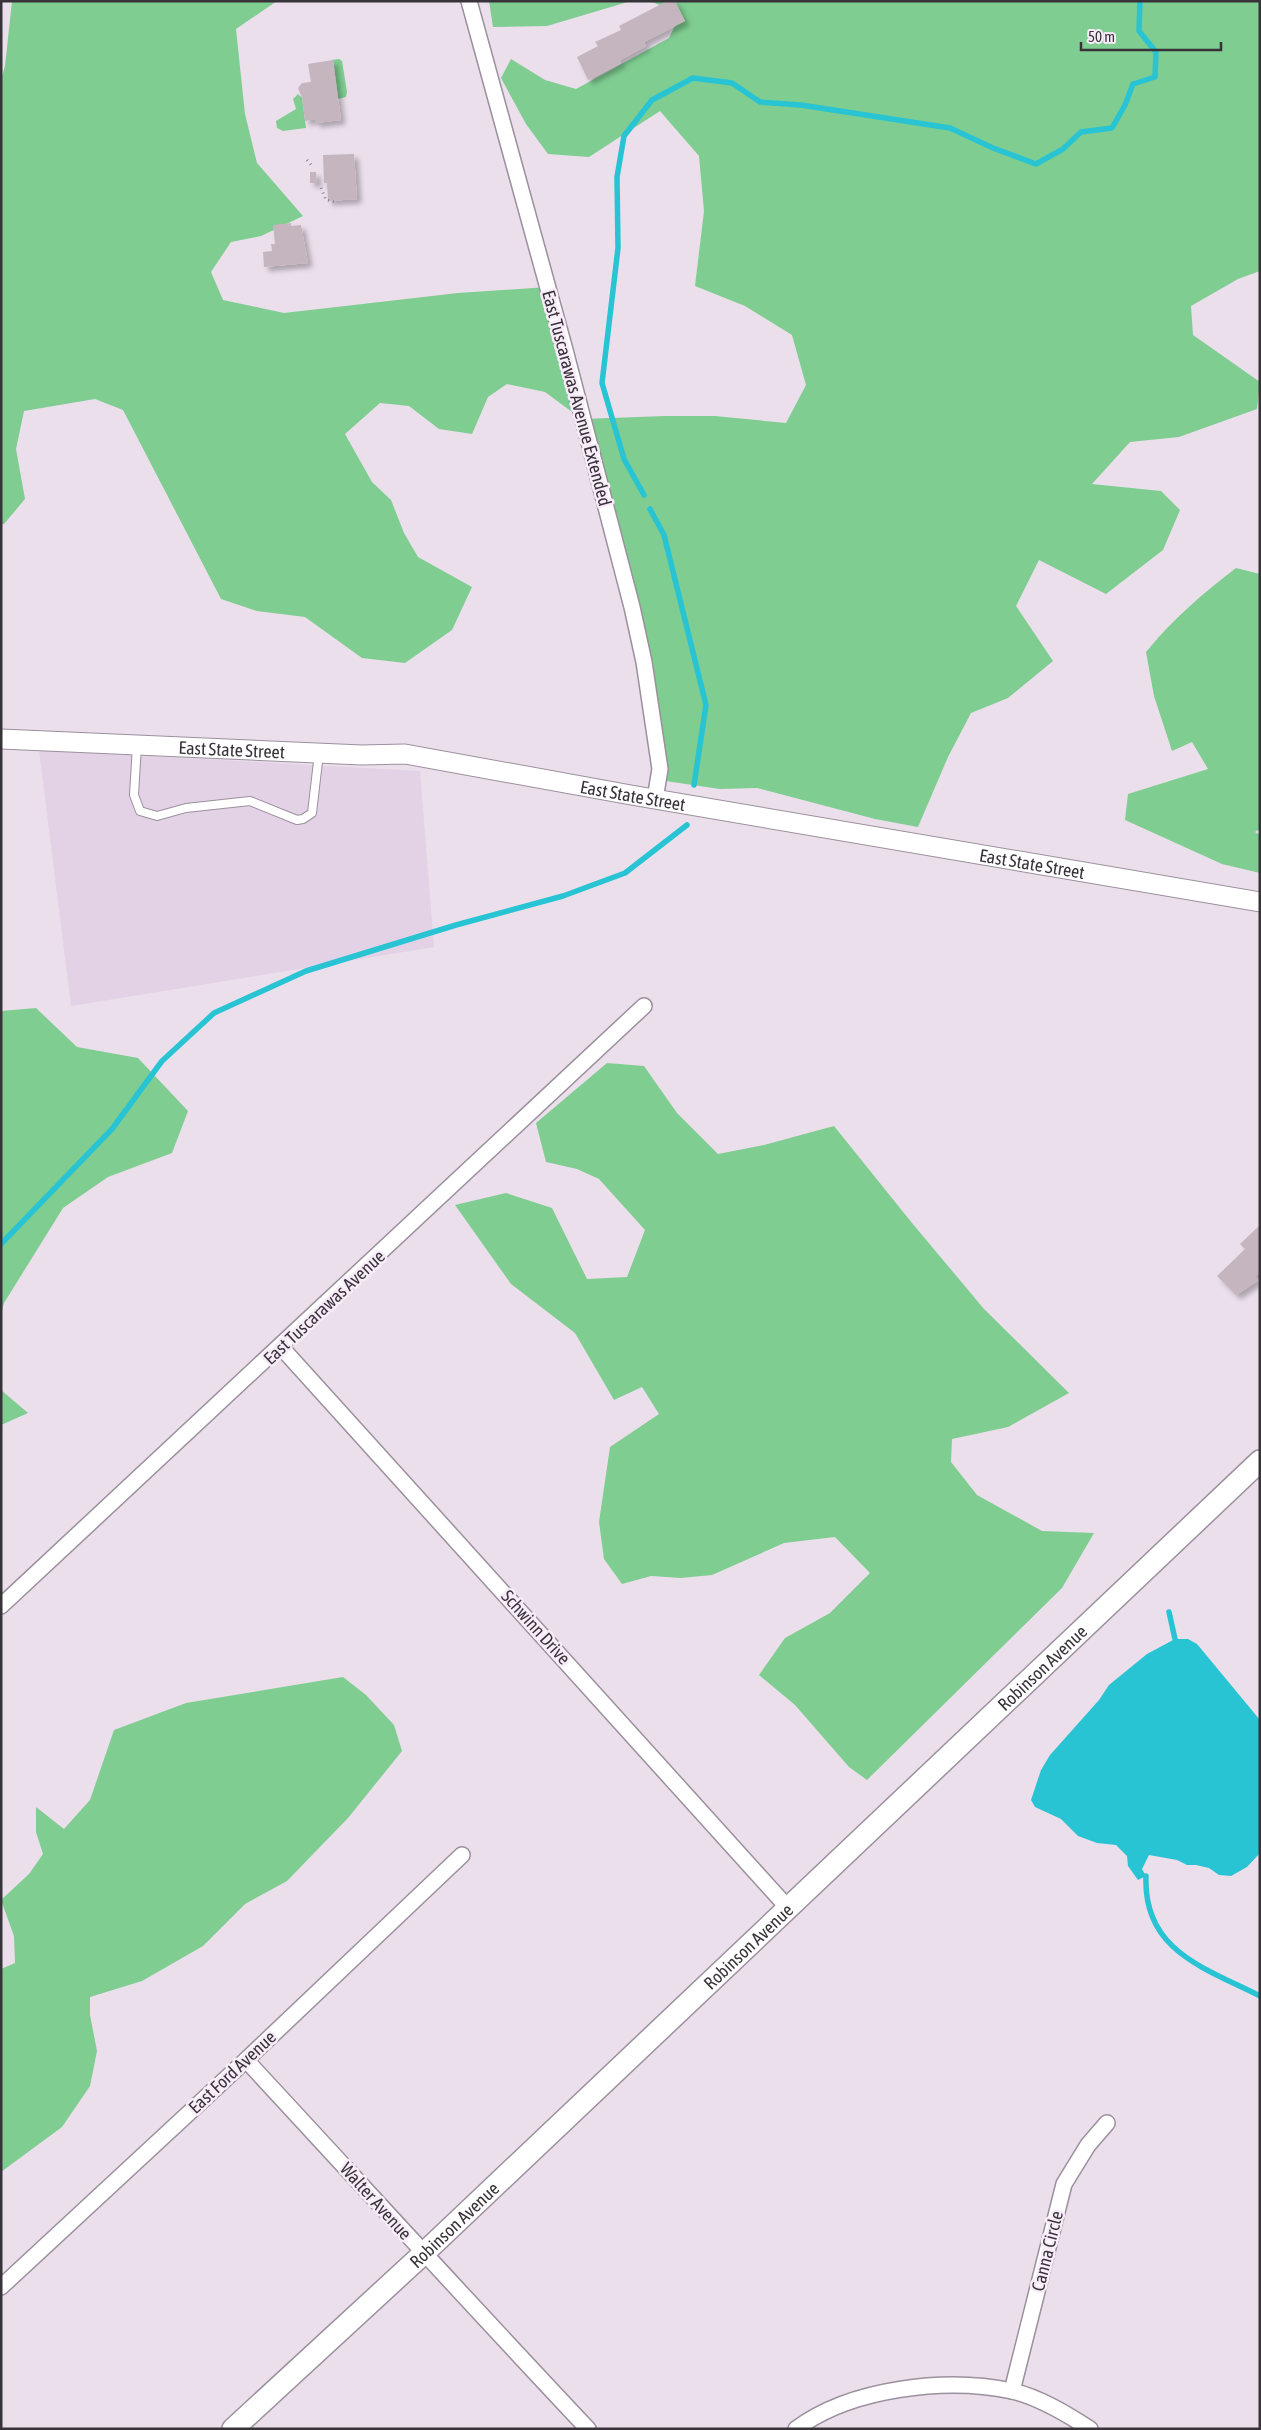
<svg xmlns="http://www.w3.org/2000/svg" width="1261" height="2430" viewBox="0 0 1261 2430" font-family="'Asap Condensed',sans-serif">
<style>
.built{fill:#e3d1e5}
.green{fill:#7fcd91}
.water{fill:#28c4d4}
.lines{fill:none;stroke-linecap:round;stroke-linejoin:round}
.stream{stroke:#28c4d4;stroke-width:5.5}
.building{fill:#c5b5bf;filter:url(#shadow)}
.service-casing{stroke:#9b909d;stroke-width:10}
.minor-casing{stroke:#9b909d;stroke-width:18}
.tertiary-casing{stroke:#9b909d;stroke-width:21}
.secondary-casing{stroke:#9b909d;stroke-width:24}
.path{stroke:#8d858e;stroke-width:3;stroke-dasharray:1 4;stroke-linecap:butt}
.service{stroke:#fff;stroke-width:8}
.minor{stroke:#fff;stroke-width:15}
.tertiary{stroke:#fff;stroke-width:19}
.secondary{stroke:#fff;stroke-width:21}
.labels{text-anchor:middle;dominant-baseline:central;stroke-width:5;stroke-linejoin:round;paint-order:stroke}
.street-label{font-size:18px;fill:#373338;stroke:#f8ecfa}
</style>
<defs>
<filter id="shadow"><feDropShadow dx="4.5" dy="4.5" stdDeviation="2.5" flood-color="#0004"/></filter>
</defs>
<rect width="100%" height="100%" fill="#ebdfec"/>
<polygon class="built" points="39,750 420,771 434,947 71,1006"/>
<g class="green">
<polygon points="12,1 277,1 236,29 245,114 257,163 303,216 261,236 231,242 211,272 223,300 284,313 458,293 548,287 583,419 665,416 715,416 786,423 806,385 792,335 745,306 695,286 704,211 699,156 660,111 589,157 548,154 526,124 501,78 511,59 545,80 576,89 669,38 681,13 649,1 1260,1 1260,271 1238,279 1191,306 1193,335 1260,382 1257,409 1179,437 1130,442 1092,484 1161,491 1180,510 1163,550 1106,594 1039,560 1016,606 1053,661 1008,698 971,713 948,757 918,827 875,819 757,788 720,789 659,780 660,768 583,420 545,392 507,384 488,397 472,434 439,429 409,406 380,403 345,434 372,482 391,500 404,533 418,557 472,587 452,630 405,663 362,658 305,617 257,611 221,599 123,410 95,399 24,411 16,449 25,499 4,524 1,524 1,80 5,66"/>
<polygon points="489,1 631,1 547,26 493,27"/>
<polygon points="339,59 342,61 347,92 346,97 338,99 333,60 331,60"/>
<polygon points="298,94 302,98 306,128 283,131 277,128 276,121 296,109 293,99"/>
<path d="M1236,568l24,6v255l-5,3 5,3v38l-38,-9 -97,-44 3,-26 80,-25 -16,-27 -20,9 -18,-55 -8,-44c27,-33 56,-58 90,-84z"/>
<polygon points="36,1008 77,1047 138,1058 188,1111 172,1153 108,1177 63,1208 4,1303 1,1314 1,1011"/>
<polygon points="607,1063 644,1066 677,1113 718,1154 764,1145 834,1126 912,1223 984,1309 1069,1393 1008,1427 952,1439 951,1462 977,1495 1042,1531 1094,1533 1062,1588 867,1780 849,1767 795,1705 759,1675 785,1638 830,1613 870,1573 835,1537 784,1543 712,1575 681,1578 651,1576 622,1584 604,1559 599,1522 610,1447 659,1414 642,1387 614,1400 575,1333 511,1284 455,1205 506,1193 552,1208 587,1279 627,1277 645,1230 599,1179 577,1169 546,1162 536,1123"/>
<polygon points="1,1390 28,1413 1,1425"/>
<polygon points="343,1677 366,1695 394,1725 402,1751 348,1818 287,1881 245,1904 203,1946 142,1981 90,1997 90,2015 97,2051 90,2086 62,2127 1,2172 1,1969 15,1963 14,1936 1,1900 29,1874 43,1854 36,1832 36,1807 64,1829 90,1800 114,1730 186,1703"/>
</g>
<polygon class="water" points="1175,1639 1188,1639 1197,1644 1260,1720 1260,1853 1247,1867 1231,1876 1219,1875 1209,1868 1196,1865 1187,1865 1177,1860 1149,1855 1142,1869 1146,1876 1138,1880 1128,1866 1127,1856 1116,1845 1097,1843 1078,1836 1061,1819 1035,1807 1031,1800 1041,1770 1050,1755 1099,1700 1109,1685 1147,1654"/>
<g class="lines">
<g class="stream">
<polyline points="644,495 624,459 602,383 618,248 617,177 624,136 652,100 693,78 732,83 760,102 801,105 950,128 993,148 1036,164 1063,149 1081,132 1112,128 1125,105 1133,84 1155,77 1156,52 1139,31 1140,1"/>
<polyline points="650,509 664,535 706,705 694,785"/>
<polyline points="1,1244 112,1129 162,1061 214,1013 306,971 456,925 563,896 625,873 687,825"/>
<polyline points="1169,1612 1175,1639"/>
<path d="M1146,1876c-3,75 59,92 114,120"/>
</g>
</g>
<g class="building">
<polygon points="667,1 675,1 685,21 644,42 646,46 620,60 621,63 588,80 577,57 598,46 595,42 621,30 619,26"/>
<polygon points="333,60 341,120 315,123 315,119 305,121 302,98 298,88 302,83 311,82 308,64"/>
<polygon points="354,154 357,199 328,201 327,183 324,183 323,155"/>
<polygon points="310,172 316,172 317,183 310,183"/>
<polygon points="291,223 291,226 301,225 308,263 264,267 263,252 272,251 271,244 275,244 273,225"/>
<polygon points="1260,1225 1260,1272 1255,1277 1259,1280 1236,1295 1217,1276 1245,1249 1240,1244"/>
</g>
<g class="lines">
<g class="service-casing">
<polyline id="service" points="137,745 134,795 140,811 157,816 186,808 250,801 297,820 303,819 312,813 319,753"/>
</g>
<g class="minor-casing">
<g id="minor">
<polyline points="469,1 565,350 632,607 644,662 660,769 655,799"/>
<polyline points="281,1347 789,1909"/>
<polyline points="1,1606 644,1006"/>
<path d="M246,2060c114,123 227,247 342,369"/>
<polyline points="1,2287 246,2060 462,1855"/>
<polyline points="1012,2391 1064,2184 1088,2145 1107,2123"/>
<path d="M796,2429c55,-41 150,-52 216,-38 27,6 55,23 78,38"/>
</g>
</g>
<g class="tertiary-casing">
<g id="tertiary">
<path id="s1" d="M1,739l361,16 43,-1 226,41 629,107"/>
</g>
</g>
<g class="secondary-casing">
<g id="secondary">
<path id="s2" d="M233,2429l190,-175 837,-793"/>
</g>
</g>
<g class="path">
<polyline points="307,160 312,166"/>
<polyline points="321,188 326,200 335,202"/>
</g>
<use href="#service" class="service"/>
<use href="#minor" class="minor"/>
<use href="#tertiary" class="tertiary"/>
<use href="#secondary" class="secondary"/>
</g>
<g class="labels">
<g class="street-label">
<text transform="translate(577 398) rotate(75)">East Tuscarawas Avenue Extended</text>
<text stroke="none"><textPath href="#s1" startOffset="231">East State Street</textPath></text>
<text stroke="none"><textPath href="#s1" startOffset="636">East State Street</textPath></text>
<text stroke="none"><textPath href="#s1" startOffset="1041">East State Street</textPath></text>
<text transform="translate(324 1307) rotate(-43)">East Tuscarawas Avenue</text>
<text transform="translate(536 1627) rotate(48)">Schwinn Drive</text>
<text stroke="none"><textPath href="#s2" startOffset="1111">Robinson Avenue</textPath></text>
<text stroke="none"><textPath href="#s2" startOffset="706">Robinson Avenue</textPath></text>
<text transform="translate(232 2072) rotate(-43)">East Ford Avenue</text>
<text transform="translate(376 2201) rotate(48)">Walter Avenue</text>
<text stroke="none"><textPath href="#s2" startOffset="301">Robinson Avenue</textPath></text>
<text transform="translate(1047 2251) rotate(-76)">Canna Circle</text>
</g>
</g>
<rect width="1261" height="2430" fill="none" stroke="#373338" stroke-width="5"/>
<path d="M1081 42v8h140v-8" fill="none" stroke="#373338" stroke-width="2.5"/>
<text x="1088" y="42" font-size="15" fill="#373338" stroke="#f8ecfa" stroke-width="4" paint-order="stroke">50 m</text>
</svg>
